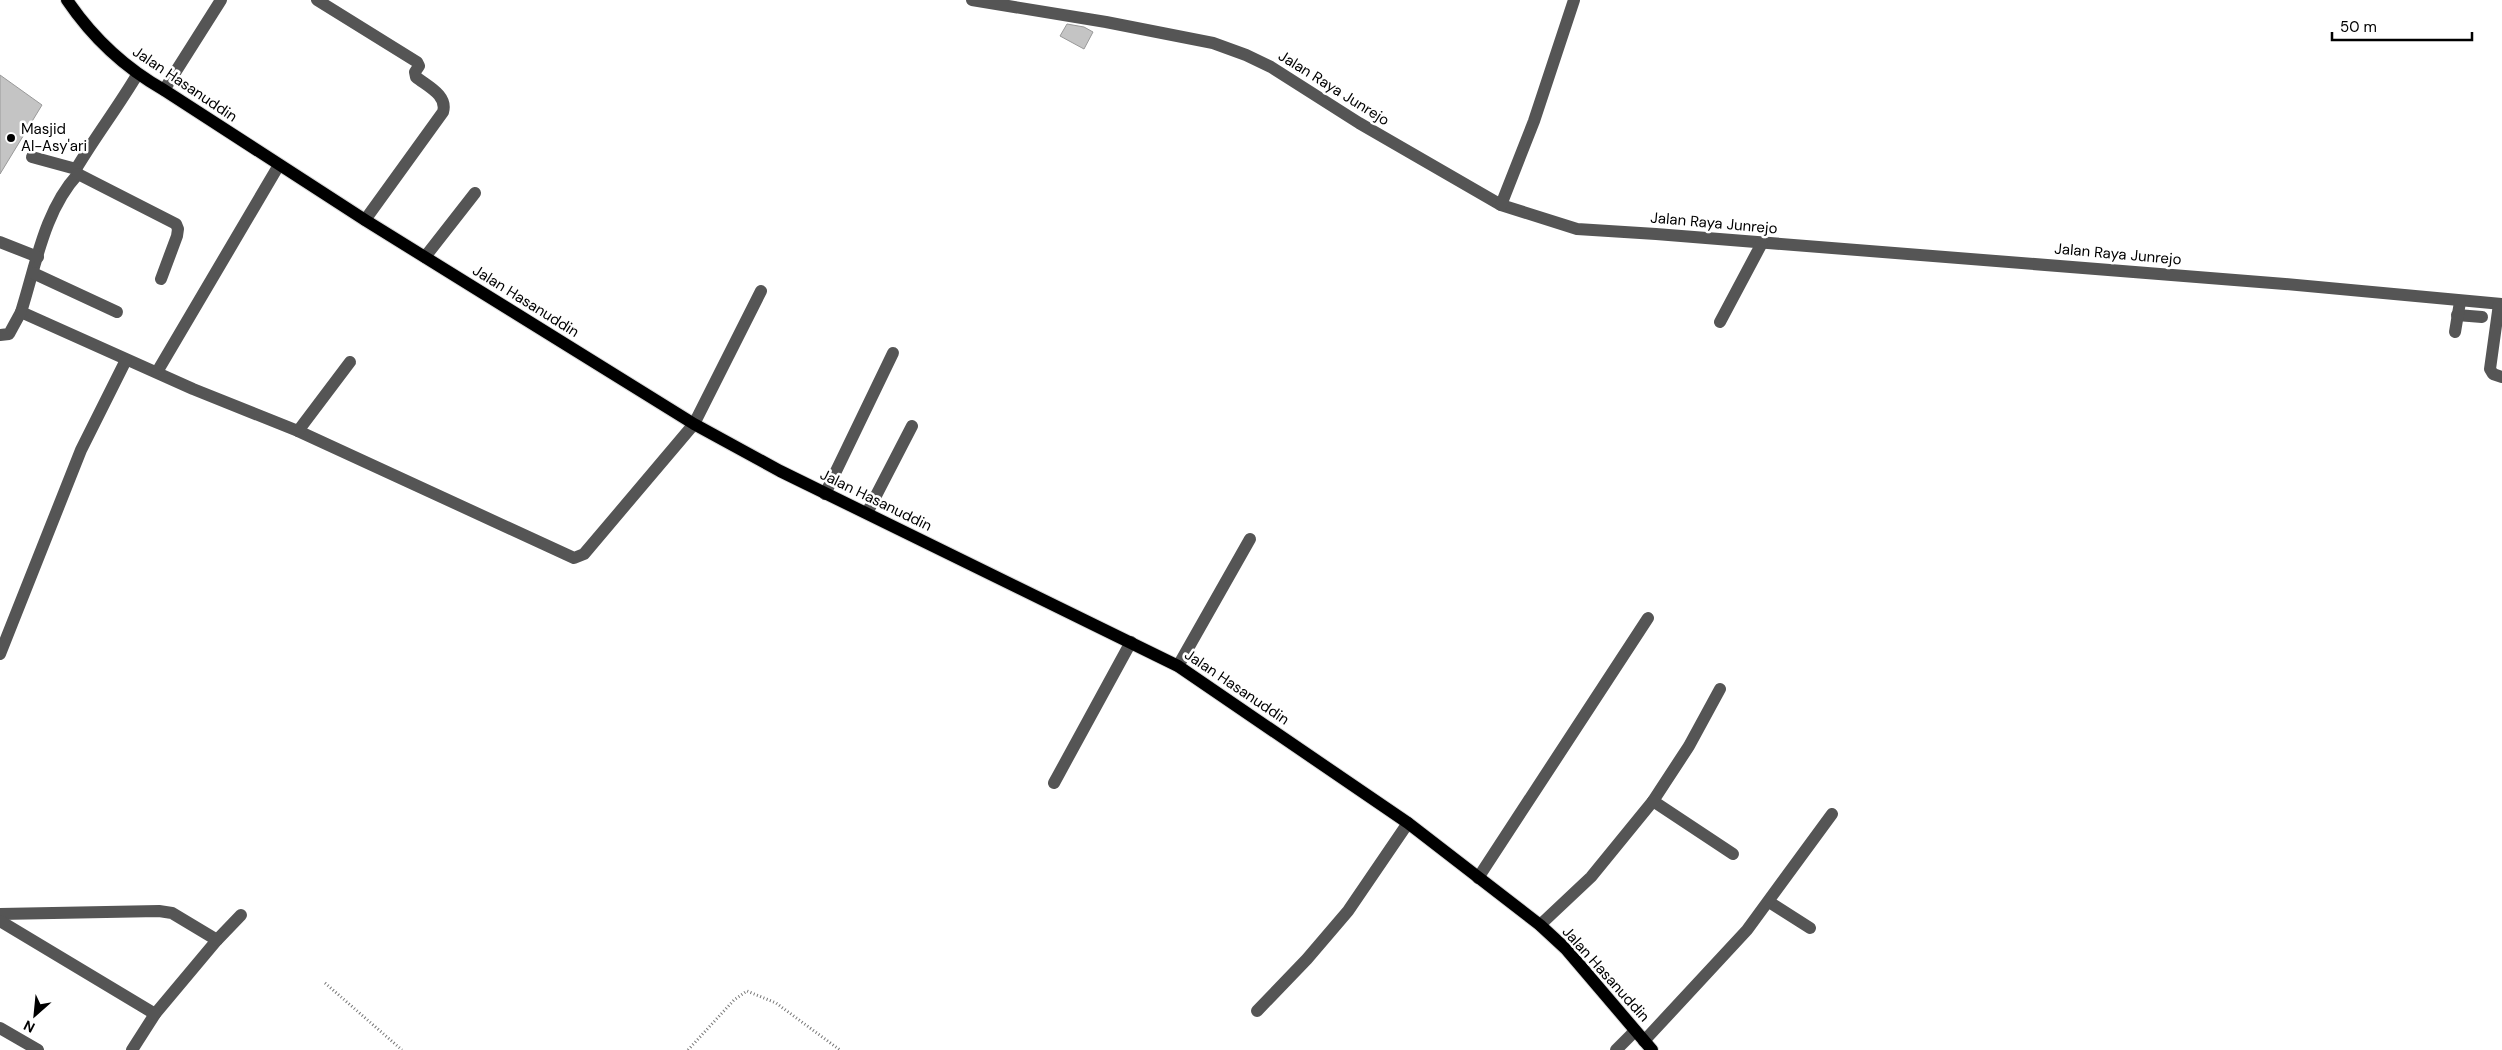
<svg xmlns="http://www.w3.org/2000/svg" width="2502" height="1050" viewBox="0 0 2502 1050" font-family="'DM Sans',sans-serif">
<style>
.building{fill:#c4c4c4;stroke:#999}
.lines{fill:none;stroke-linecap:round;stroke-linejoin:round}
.major-casing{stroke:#dbdbdb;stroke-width:14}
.path{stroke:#777;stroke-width:3;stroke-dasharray:1 2.5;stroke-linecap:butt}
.minor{stroke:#555;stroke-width:12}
.major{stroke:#000;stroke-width:12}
.poi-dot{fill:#000;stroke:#fff;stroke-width:2}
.labels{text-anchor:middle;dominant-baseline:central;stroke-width:5;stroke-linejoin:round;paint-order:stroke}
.street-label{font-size:15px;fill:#000;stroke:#fff}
.poi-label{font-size:15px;fill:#000;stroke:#fff;text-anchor:start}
</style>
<rect width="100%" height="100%" fill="#fff"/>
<g class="building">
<polygon points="1067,24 1084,27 1093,32 1084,49 1060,36"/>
<polygon points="0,75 42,105 0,174"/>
</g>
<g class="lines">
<g class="major-casing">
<path id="major" d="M67,0c25,37 58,68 97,90l201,130 329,204 86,47 398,195 230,157 132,102 26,24 86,101"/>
</g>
<g class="path">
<polyline points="325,983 402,1050"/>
<polyline points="688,1050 734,1000 747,991 776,1003 840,1050"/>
</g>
<g class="minor">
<path d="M317,0l100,62 2,4 -4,6 1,5c11,9 32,18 27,35l-78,108"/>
<polyline points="972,0 1106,22 1213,43 1246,55 1271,67 1359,123 1501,205 1577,229 1656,234 2285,284 2502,304"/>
<path d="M137,75c-19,32 -42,62 -61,94l2,5c-34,37 -42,91 -57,138l172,77 105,42 276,127 10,-4 110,-130 67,-133"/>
<polyline points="164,90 221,0"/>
<polyline points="32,157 76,169"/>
<polyline points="78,174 176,224 178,229 177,236 161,279"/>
<polyline points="1501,205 1534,121 1574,0"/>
<polyline points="0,242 38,257"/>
<polyline points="425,257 475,193"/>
<polyline points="33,273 117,312"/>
<polyline points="2499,304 2490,369 2493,374 2502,377"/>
<polyline points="2457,315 2482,317"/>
<polyline points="1720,322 1762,243"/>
<polyline points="2455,332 2460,302"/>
<polyline points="0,335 9,334 21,312"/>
<polyline points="157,372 279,165"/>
<polyline points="298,431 350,362"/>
<polyline points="825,494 893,353"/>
<polyline points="867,513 912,426"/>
<polyline points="0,654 81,450 126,360"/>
<polyline points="1178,666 1250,539"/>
<polyline points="1054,783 1131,642"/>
<polyline points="1653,801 1689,746 1720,689"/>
<polyline points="1478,878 1648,618"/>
<polyline points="1769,902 1810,928"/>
<polyline points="0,914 159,911 172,913 217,940 155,1014 132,1050"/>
<polyline points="0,921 155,1014"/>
<polyline points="1540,925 1591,877 1653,801 1733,854"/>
<polyline points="217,940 241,915"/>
<polyline points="1257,1011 1307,959 1348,911 1408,823"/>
<polyline points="0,1028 38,1050"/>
<polyline points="1644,1041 1747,930 1832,814"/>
<polyline points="1616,1050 1635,1031"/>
</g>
<use href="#major" class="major"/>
</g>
<circle class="poi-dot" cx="11" cy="138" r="5"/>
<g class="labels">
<g class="street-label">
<text transform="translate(185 84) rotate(34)">Jalan Hasanuddin</text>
<text transform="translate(1334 88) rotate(32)">Jalan Raya Junrejo</text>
<text transform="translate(1714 223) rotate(5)">Jalan Raya Junrejo</text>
<text transform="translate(2118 254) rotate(5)">Jalan Raya Junrejo</text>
<text transform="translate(526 301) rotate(32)">Jalan Hasanuddin</text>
<text transform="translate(876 500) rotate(26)">Jalan Hasanuddin</text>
<text transform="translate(1237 687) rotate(34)">Jalan Hasanuddin</text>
<text transform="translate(1606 974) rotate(48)">Jalan Hasanuddin</text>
</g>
<g class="poi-label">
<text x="21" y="129">Masjid<tspan x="21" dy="17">Al-Asy'ari</tspan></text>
</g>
</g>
<g transform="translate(35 1015) rotate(207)" stroke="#ffffff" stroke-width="4" paint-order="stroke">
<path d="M0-4L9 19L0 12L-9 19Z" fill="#000000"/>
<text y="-8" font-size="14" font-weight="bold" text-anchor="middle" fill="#000000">N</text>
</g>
<path d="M2332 32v8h140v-8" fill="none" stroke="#000000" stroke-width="2.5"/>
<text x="2340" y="32" font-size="15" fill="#000000" stroke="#ffffff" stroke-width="4" paint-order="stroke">50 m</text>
</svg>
